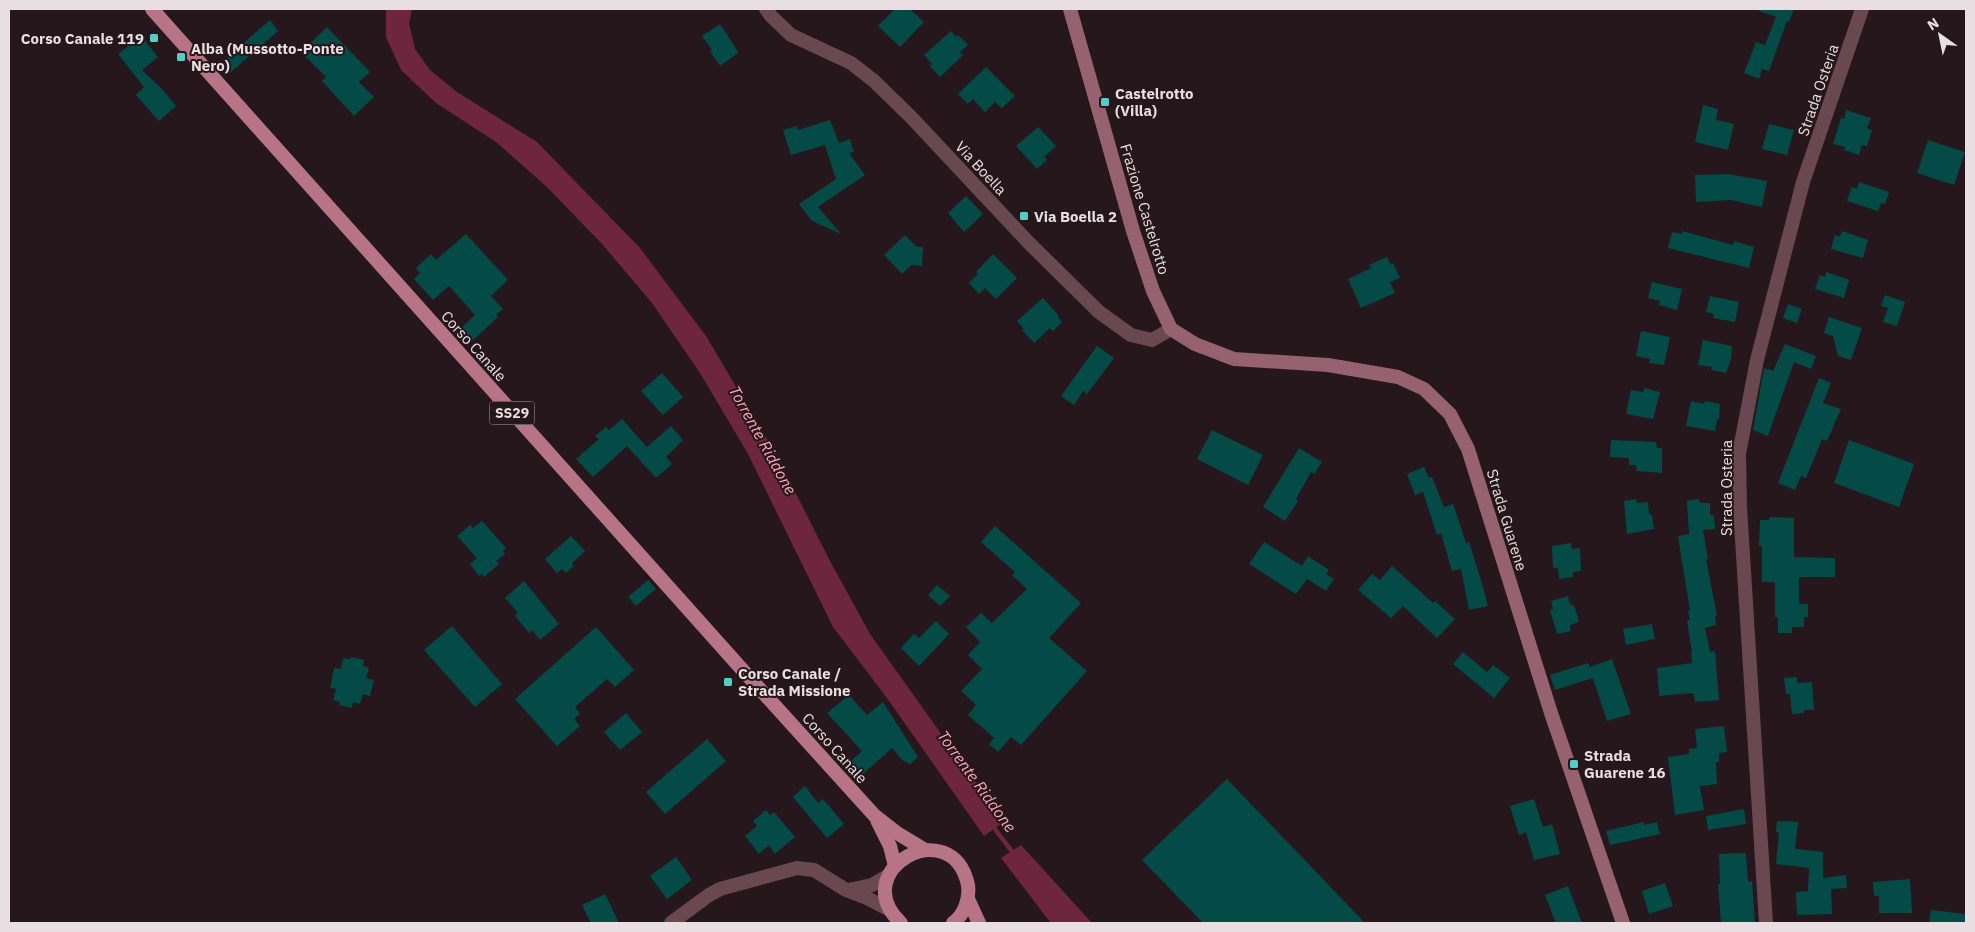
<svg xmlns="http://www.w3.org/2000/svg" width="1975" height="932" viewBox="0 0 1975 932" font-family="'IBM Plex Sans',sans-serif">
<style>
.water{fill:#6e263f}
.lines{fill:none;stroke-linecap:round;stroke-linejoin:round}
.stream{stroke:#6e263f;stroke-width:4.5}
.building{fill:#044b48}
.minor{stroke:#6a4851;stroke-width:14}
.secondary{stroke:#966170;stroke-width:14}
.primary{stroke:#b87487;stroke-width:14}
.poi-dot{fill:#54cdc6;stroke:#25171b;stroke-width:2}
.labels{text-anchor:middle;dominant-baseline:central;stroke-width:4;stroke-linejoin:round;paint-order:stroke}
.shield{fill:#25171b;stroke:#aea2a6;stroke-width:1}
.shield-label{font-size:14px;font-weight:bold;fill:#e9dee1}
.poi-label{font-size:15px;font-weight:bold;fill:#e9dee1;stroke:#25171b;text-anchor:start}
.street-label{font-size:15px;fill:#e9dee1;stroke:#25171b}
.water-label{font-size:16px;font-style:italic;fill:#fda5be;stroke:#25171b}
</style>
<rect width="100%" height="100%" fill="#25171b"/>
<g class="water">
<polygon points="386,9 412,9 409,23 415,49 430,70 457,92 537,142 640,248 706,336 777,456 830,561 870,634 1004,822 984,836 887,698 833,627 748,454 700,373 652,303 602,244 547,187 496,142 436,103 401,70 386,37"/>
<polygon points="1021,845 1092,923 1050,922 1001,858"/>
</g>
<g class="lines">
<polyline class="stream" points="991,824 1014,854"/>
</g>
<g class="building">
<polygon points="895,9 910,9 924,22 900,47 878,26"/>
<polygon points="1757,9 1794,9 1789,22 1787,21 1769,71 1762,69 1759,79 1744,73 1756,42 1765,45 1776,17 1757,10"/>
<polygon points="270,20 278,31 229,74 220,64"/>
<polygon points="720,24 734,45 738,53 720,66 710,51 712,50 702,36"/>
<polygon points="327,27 370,72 359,82 374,97 354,116 322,81 326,77 301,52"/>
<polygon points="951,31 956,37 958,35 968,45 960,52 963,55 940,77 930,66 932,64 924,55"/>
<polygon points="141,36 158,57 142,70 163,90 176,106 159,121 136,95 144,87 118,54"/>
<polygon points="986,67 1015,96 1002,108 995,102 985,112 973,99 968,104 958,94"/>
<polygon points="1703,105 1718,109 1716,120 1734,124 1728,150 1695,142"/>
<polygon points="1846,110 1871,118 1867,128 1872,130 1867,146 1862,145 1859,155 1844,150 1845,147 1833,144 1841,118 1844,119"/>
<polygon points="830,120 839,143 850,139 854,152 849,153 865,175 818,207 841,234 812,221 799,204 836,179 825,145 791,155 783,130 797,126 798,130"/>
<polygon points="1769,124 1794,130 1787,155 1762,149"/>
<polygon points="1038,127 1056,146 1044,157 1047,160 1037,169 1016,146"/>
<polygon points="1928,140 1965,152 1954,185 1917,173"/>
<polygon points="1728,174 1767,181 1762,207 1731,200 1696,202 1695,175"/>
<polygon points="1859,182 1889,192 1885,204 1881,203 1878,211 1847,201 1852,187 1857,189"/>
<polygon points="966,196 983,214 964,232 948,213"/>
<polygon points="1682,231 1733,245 1734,241 1754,247 1749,268 1668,248 1672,232 1682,234"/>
<polygon points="1842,231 1868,240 1863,258 1831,249 1835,235 1840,237"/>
<polygon points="466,234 508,280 491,296 503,309 496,315 498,317 470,343 459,330 475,315 467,306 449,286 433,300 414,279 420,273 416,268 431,254 436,260"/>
<polygon points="905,235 917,247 923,247 922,266 911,265 902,274 884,255"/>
<polygon points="993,254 1017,278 996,299 985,288 979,294 969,283 978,274 976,272"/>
<polygon points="1387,257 1391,265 1393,263 1400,278 1390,282 1395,293 1361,308 1348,279 1371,268 1369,265"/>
<polygon points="1826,272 1849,280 1844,298 1815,289 1820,275 1825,277"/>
<polygon points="1652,282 1682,289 1677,310 1659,305 1660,301 1648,298"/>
<polygon points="1885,295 1905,302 1897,326 1883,322 1888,308 1881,306"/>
<polygon points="1710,296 1739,302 1735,322 1713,318 1714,314 1706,312"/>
<polygon points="1043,298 1059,316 1058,317 1062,322 1053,331 1050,328 1034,343 1022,330 1024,329 1017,321"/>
<polygon points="1788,304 1802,309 1797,323 1783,318"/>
<polygon points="1829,317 1862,328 1851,360 1838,356 1833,336 1824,333"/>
<polygon points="1641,331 1670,337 1664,365 1649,363 1650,359 1636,356"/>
<polygon points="1703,340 1732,346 1731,359 1726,373 1711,370 1712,367 1698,365"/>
<polygon points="1785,344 1816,356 1811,369 1794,362 1768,436 1753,430 1764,368 1773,371"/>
<polygon points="1097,346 1114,358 1087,394 1083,391 1074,405 1061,396"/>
<polygon points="662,373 683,397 663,415 641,391"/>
<polygon points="1819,378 1831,383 1823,403 1841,409 1827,441 1822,439 1806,478 1801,476 1795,490 1778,483"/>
<polygon points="1644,388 1660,392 1653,419 1626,414 1631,390 1643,392"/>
<polygon points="1691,401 1704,404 1705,401 1720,404 1719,419 1717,420 1715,431 1686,426"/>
<polygon points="622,419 647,447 671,426 683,440 666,457 672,464 656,478 627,446 593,477 576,459 599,439 595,436 606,427 609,430"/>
<polygon points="1212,430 1263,455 1248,485 1197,459"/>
<polygon points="1611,440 1656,442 1657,448 1662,448 1662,473 1637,471 1636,465 1629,465 1629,458 1610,457"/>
<polygon points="1849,440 1914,464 1899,507 1834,483"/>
<polygon points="1299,448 1322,462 1314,474 1311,472 1296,499 1298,501 1285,521 1263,507"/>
<polygon points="1424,467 1429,478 1432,477 1444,507 1453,504 1466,543 1469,542 1483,587 1488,606 1469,610 1461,569 1452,571 1441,533 1437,535 1423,492 1415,495 1407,474"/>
<polygon points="1636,499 1637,503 1648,502 1649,514 1652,515 1654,529 1627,534 1624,501"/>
<polygon points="1699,499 1700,503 1710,503 1710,515 1714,515 1715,529 1703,530 1708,559 1706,559 1717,616 1715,616 1716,625 1705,628 1710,652 1715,651 1719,700 1695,702 1694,694 1691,693 1659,696 1657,668 1692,663 1691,653 1692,653 1687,620 1690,620 1688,611 1690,611 1678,536 1689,534 1687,501"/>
<polygon points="1770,517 1794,518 1794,557 1835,558 1835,577 1799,577 1799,604 1808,604 1808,617 1804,617 1804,627 1792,627 1792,633 1778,633 1778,617 1775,617 1775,582 1762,582 1762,546 1759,546 1760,520 1769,520"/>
<polygon points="482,521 506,548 503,551 505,554 496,561 499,564 484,577 482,574 479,576 470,564 477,558 457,536 470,525 473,528"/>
<polygon points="995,526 1081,603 1049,638 1087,671 1021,745 1011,737 998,752 989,744 994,738 968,715 976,705 961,691 982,669 968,655 980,642 966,627 981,613 992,623 1027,589 1012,575 1015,572 981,542"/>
<polygon points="571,536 585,551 572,563 574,566 566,573 562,569 557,573 545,559"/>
<polygon points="1264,542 1302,566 1308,556 1329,570 1326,574 1334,579 1326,591 1307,579 1296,594 1249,564"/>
<polygon points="1571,543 1572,549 1580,548 1581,571 1573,572 1573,577 1559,579 1558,568 1553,568 1552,546"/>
<polygon points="1392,566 1433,603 1435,601 1455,619 1437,638 1403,606 1391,618 1358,590 1372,574 1380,580"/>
<polygon points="648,580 656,589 636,606 628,597"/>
<polygon points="524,581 559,624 540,640 532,630 529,633 515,616 518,613 505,598"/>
<polygon points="937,585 950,596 940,606 928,595"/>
<polygon points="1568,596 1570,605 1572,604 1575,608 1579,622 1570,625 1571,631 1557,634 1550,610 1553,609 1551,601"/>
<polygon points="936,621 949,634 919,666 901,648 914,634 919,638"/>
<polygon points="1652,624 1655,639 1626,645 1623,629"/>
<polygon points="452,626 502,684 475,707 424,650"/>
<polygon points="596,627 634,670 615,687 607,679 575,707 580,714 574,719 580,726 557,746 515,699"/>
<polygon points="1463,652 1487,672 1493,665 1510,678 1494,698 1453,664"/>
<polygon points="351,657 364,660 363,666 369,668 366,678 374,680 370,696 363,694 360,704 353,702 352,708 339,705 340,702 333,700 336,689 330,688 334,668 341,669 343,658 351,659"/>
<polygon points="1612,659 1631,714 1607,721 1593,678 1555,690 1550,675 1588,663 1590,667"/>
<polygon points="1797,677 1797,683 1812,682 1814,710 1804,710 1804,713 1792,714 1790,694 1786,694 1784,678"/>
<polygon points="849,695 867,715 883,702 918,757 910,764 902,760 892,748 861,776 849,763 862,751 827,713"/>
<polygon points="626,713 642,732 620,750 604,732"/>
<polygon points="1724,726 1727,752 1719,753 1719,762 1716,762 1717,784 1700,786 1704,810 1675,815 1668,757 1689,754 1689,749 1697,748 1695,729"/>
<polygon points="707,739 726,761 665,814 646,792"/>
<polygon points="1227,779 1365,923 1203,923 1142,860"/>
<polygon points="805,786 818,803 823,799 844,824 827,838 793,797"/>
<polygon points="1534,799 1543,827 1552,824 1560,854 1534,860 1526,832 1519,835 1510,806"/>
<polygon points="1744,809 1746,824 1708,830 1706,816"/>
<polygon points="766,810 770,815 774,812 795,837 775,854 769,845 759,854 745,836 757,826 753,821"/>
<polygon points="1777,821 1798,822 1795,849 1823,852 1823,878 1846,875 1847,888 1831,889 1832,914 1797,915 1796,892 1808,891 1809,868 1776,864 1779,833 1776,832"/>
<polygon points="1644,822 1644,825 1657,822 1660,834 1610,845 1606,831"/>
<polygon points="1746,853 1748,882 1752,881 1755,923 1721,923 1718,884 1720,884 1719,854"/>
<polygon points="676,857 692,880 667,899 650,876"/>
<polygon points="1910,879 1912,913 1879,913 1879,896 1874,896 1873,882"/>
<polygon points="1665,883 1673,906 1649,914 1642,891"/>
<polygon points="1568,886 1582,923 1556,923 1545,895"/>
<polygon points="605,894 619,923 591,923 582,905"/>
<polygon points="1931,910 1966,914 1966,923 1929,923"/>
</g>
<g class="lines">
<g class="minor">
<polyline points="766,9 771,16 791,35 851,63 874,81 911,117 1029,243 1099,312 1131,335 1152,340 1171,329"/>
<polyline points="848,890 872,885 889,875"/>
<polyline points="671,923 709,895 720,889 797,868 814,870 846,890 867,898 890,910"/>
<polyline points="1766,923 1740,507 1739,454 1757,360 1803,182 1862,9"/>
</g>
<polyline class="secondary" points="1070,9 1133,231 1153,291 1171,329 1195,344 1234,359 1328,365 1398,377 1424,389 1450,414 1468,449 1551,713 1623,923"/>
<g class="primary">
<polyline points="152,9 739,666 874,815 897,833 925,850"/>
<polyline points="877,820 890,846 895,866"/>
<polyline points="968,899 979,923"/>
<path d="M901,923c-56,-53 51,-112 67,-38 2,14 -4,30 -15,38"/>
</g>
</g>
<g class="poi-dot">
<rect x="149" y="33" width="10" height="10" rx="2.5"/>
<rect x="176" y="52" width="10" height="10" rx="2.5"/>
<rect x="1100" y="97" width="10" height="10" rx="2.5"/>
<rect x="1019" y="211" width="10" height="10" rx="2.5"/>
<rect x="723" y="677" width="10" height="10" rx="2.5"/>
<rect x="1569" y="759" width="10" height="10" rx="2.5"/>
</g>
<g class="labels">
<rect class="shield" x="489.5" y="401.5" width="45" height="23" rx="4"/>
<g class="shield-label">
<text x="512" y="413">SS29</text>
</g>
<g class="poi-label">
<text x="144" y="38" text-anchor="end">Corso Canale 119</text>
<text x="191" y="48">Alba (Mussotto-Ponte<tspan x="191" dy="17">Nero)</tspan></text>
<text x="1115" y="93">Castelrotto<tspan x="1115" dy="17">(Villa)</tspan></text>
<text x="1034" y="216">Via Boella 2</text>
<text x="738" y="673">Corso Canale /<tspan x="738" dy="17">Strada Missione</tspan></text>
<text x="1584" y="755">Strada<tspan x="1584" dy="17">Guarene 16</tspan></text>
</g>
<g class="street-label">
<text transform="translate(1818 90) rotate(-71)">Strada Osteria</text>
<text transform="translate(981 168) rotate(47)">Via Boella</text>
<text transform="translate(1145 209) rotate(73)">Frazione Castelrotto</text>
<text transform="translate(474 346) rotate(48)">Corso Canale</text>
<text transform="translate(1726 488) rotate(-90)">Strada Osteria</text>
<text transform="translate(1507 520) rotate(73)">Strada Guarene</text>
<text transform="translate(835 748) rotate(48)">Corso Canale</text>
</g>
<g class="water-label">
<text transform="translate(763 440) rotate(61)">Torrente Riddone</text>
<text transform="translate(977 781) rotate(54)">Torrente Riddone</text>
</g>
</g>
<rect width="1975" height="932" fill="none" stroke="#e9dee1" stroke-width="20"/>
<g transform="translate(1940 35) rotate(327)" stroke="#25171b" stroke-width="4" paint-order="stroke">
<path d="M0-4L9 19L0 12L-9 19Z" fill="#e9dee1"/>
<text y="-8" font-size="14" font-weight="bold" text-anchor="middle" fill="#e9dee1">N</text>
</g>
</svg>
